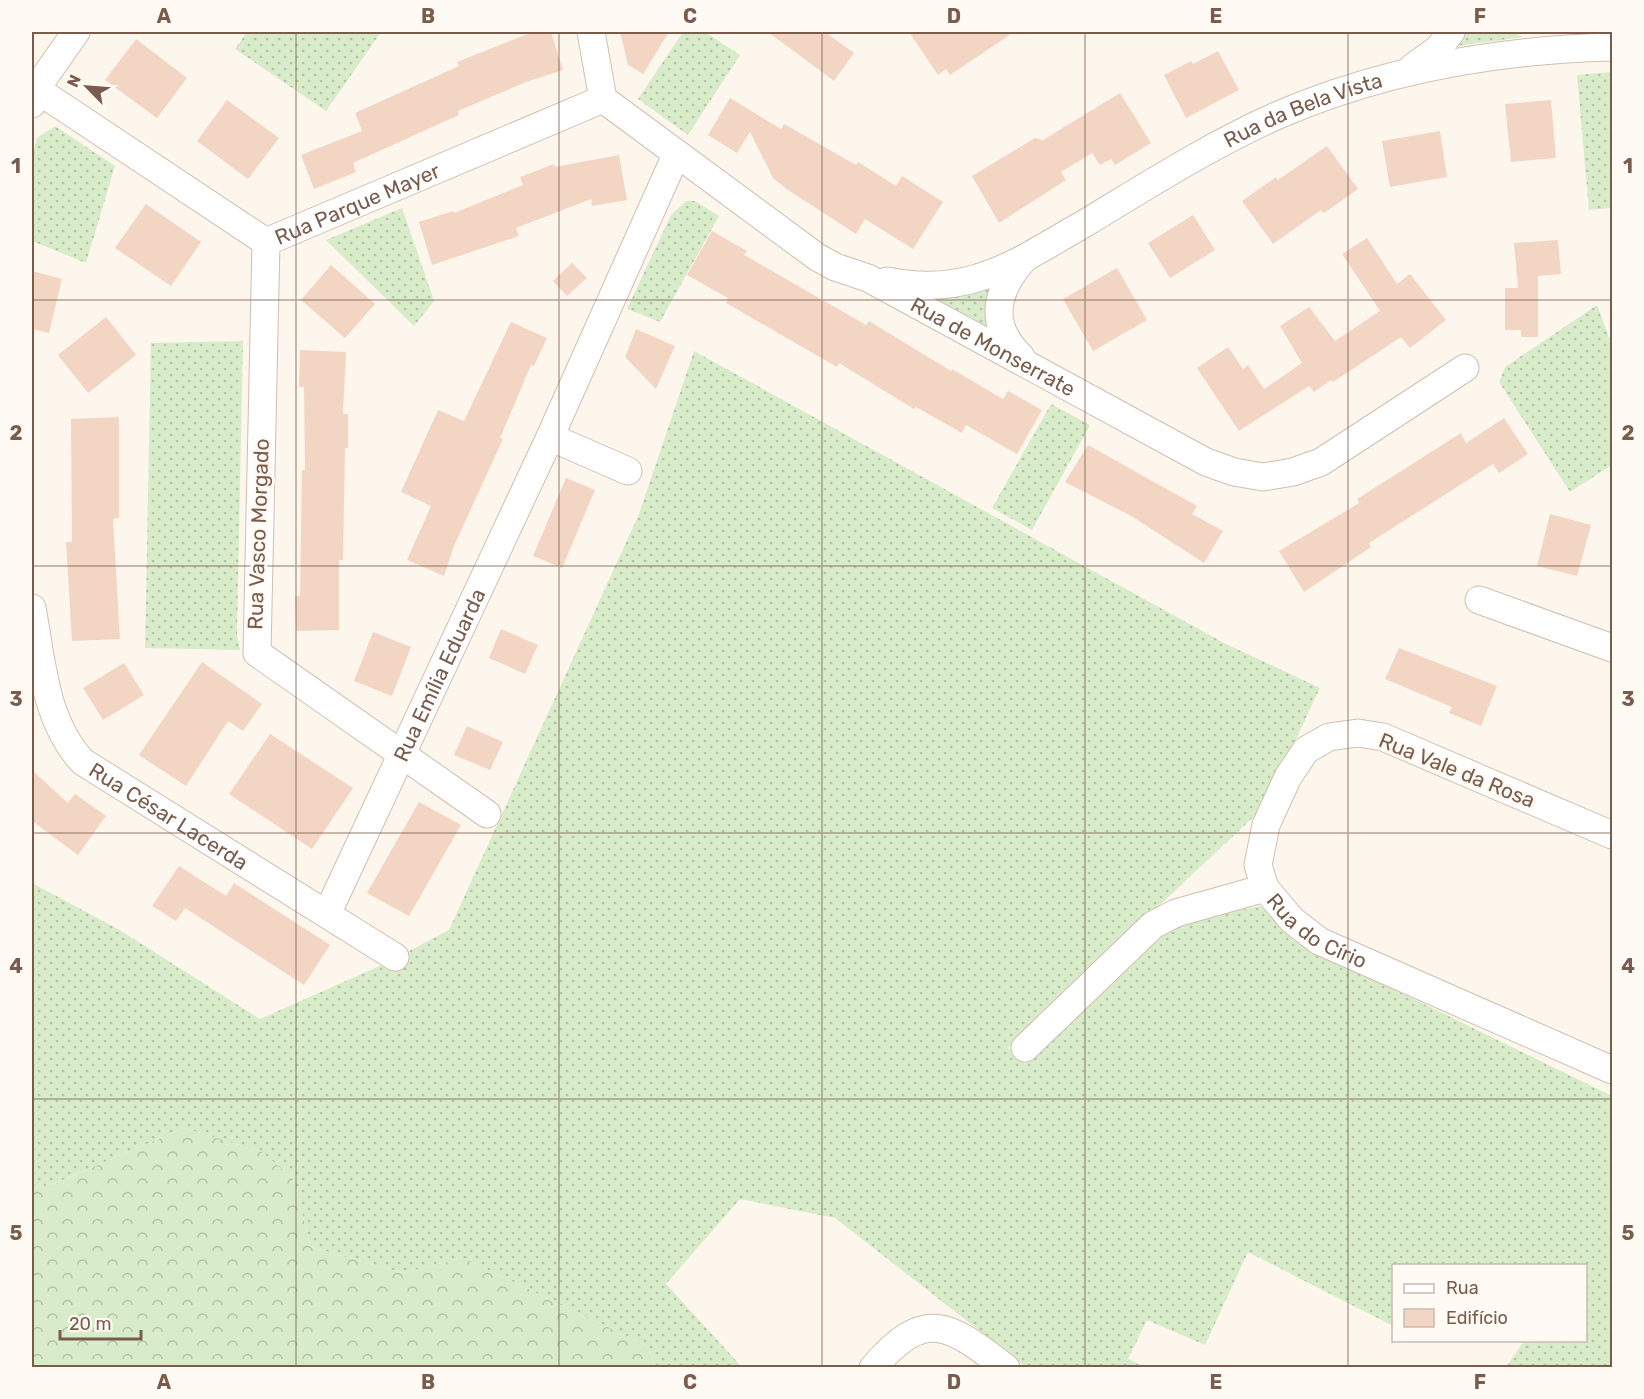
<svg xmlns="http://www.w3.org/2000/svg" width="1644" height="1399" viewBox="0 0 1644 1399" font-family="Rubik,sans-serif">
<style>
.grass{fill:url(#grass-dots)}
.forest{fill:url(#forest-crowns)}
.building{fill:#f3d5c3}
.lines{fill:none;stroke-linecap:round;stroke-linejoin:round}
.street-casing{stroke:#d1beb0;stroke-width:29}
.street{stroke:#fff;stroke-width:27}
.grid{fill:none;stroke:#7a5c4d;stroke-width:1.5;stroke-opacity:0.55}
.labels{text-anchor:middle;dominant-baseline:central;stroke-width:6;stroke-linejoin:round;paint-order:stroke}
.street-label{font-size:21px;fill:#7a5c4d;stroke:#fffaf3}
.neatline{fill:none;stroke:#7a5c4d;stroke-width:2}
.grid-label{font-size:20px;text-anchor:middle;font-weight:bold;fill:#7a5c4d}
</style>
<defs>
<pattern id="grass-dots" width="8" height="8" patternUnits="userSpaceOnUse" patternTransform="scale(1.5)"><rect width="8" height="8" fill="#d8ecc9"/><path d="M2 2h.1M6 6h.1" fill="none" stroke="#b4c2a5" stroke-width="1.8" stroke-linecap="round"/></pattern>
<pattern id="forest-crowns" width="20" height="18" patternUnits="userSpaceOnUse" patternTransform="scale(1.5)"><rect width="20" height="18" fill="#d8ecc9"/><path d="M2 6a3 3 0 1 1 6 0M12 15a3 3 0 1 1 6 0" fill="none" stroke="#b4c2a5"/></pattern>
</defs>
<rect width="100%" height="100%" fill="#fdf6ec"/>
<g class="grass">
<polygon points="247,32 381,32 326,111 235,49"/>
<polygon points="683,32 705,32 740,55 688,135 638,99"/>
<polygon points="1465,32 1513,32 1523,37 1457,46"/>
<polygon points="1612,72 1612,208 1589,210 1577,75"/>
<polygon points="55,126 115,166 86,263 32,241 32,157 37,138"/>
<polygon points="686,201 695,201 719,216 660,322 627,309 671,215"/>
<polygon points="402,208 434,301 414,326 326,240"/>
<polygon points="990,289 989,329 931,298 961,296"/>
<polygon points="1597,305 1612,345 1612,465 1570,492 1499,382 1505,367"/>
<polygon points="243,341 237,635 240,650 145,648 151,343"/>
<polygon points="694,351 1224,643 1320,688 1264,807 1008,1048 1025,1064 1167,924 1261,906 1293,940 1612,1096 1612,1367 1506,1367 1524,1341 1586,1340 1586,1266 1394,1266 1393,1326 1248,1252 1205,1345 1147,1320 1128,1359 1145,1367 1026,1367 835,1218 740,1199 666,1284 742,1367 656,1367 647,1346 463,1258 402,1273 311,1247 293,1179 262,1152 184,1128 53,1184 32,1189 32,883 118,929 260,1019 384,964 449,930 639,514"/>
<polygon points="1051,404 1090,425 1032,530 992,508"/>
</g>
<polygon class="forest" points="184,1128 262,1152 293,1179 311,1247 402,1273 463,1258 647,1346 656,1367 32,1367 32,1189 54,1184"/>
<g class="building">
<polygon points="533,32 551,32 563,70 526,82 458,111 459,115 353,163 356,172 314,189 301,155 362,131 355,113 459,66 457,62"/>
<polygon points="620,32 669,32 643,74 628,65"/>
<polygon points="768,32 825,32 854,53 834,81"/>
<polygon points="909,32 1014,32 950,75 946,69 938,75"/>
<polygon points="136,39 187,78 157,118 105,80"/>
<polygon points="1218,51 1239,90 1186,118 1164,75 1191,61 1193,64"/>
<polygon points="1120,93 1151,143 1115,165 1111,159 1100,165 1092,153 1061,172 1066,180 999,223 972,176 1035,138 1043,140"/>
<polygon points="730,98 781,129 784,124 856,165 858,162 896,186 902,176 943,202 913,249 865,219 856,234 788,190 773,178 750,132 737,153 708,135"/>
<polygon points="227,100 279,138 248,179 197,141"/>
<polygon points="1551,100 1556,158 1511,162 1505,104"/>
<polygon points="1440,131 1447,177 1390,187 1382,141"/>
<polygon points="1327,146 1358,189 1324,213 1321,210 1273,244 1242,201 1276,177 1278,180"/>
<polygon points="619,155 627,200 592,206 591,199 516,228 519,236 432,265 419,222 453,211 454,213 523,185 520,177 554,164 555,167"/>
<polygon points="146,204 201,242 171,286 115,248"/>
<polygon points="1193,215 1215,250 1170,278 1148,243"/>
<polygon points="712,231 747,251 744,255 866,325 869,321 951,371 952,369 1003,399 1008,391 1042,410 1017,454 966,425 962,433 916,407 914,409 839,363 837,367 726,303 728,298 687,275"/>
<polygon points="1367,238 1397,284 1410,274 1446,320 1410,348 1401,337 1333,382 1331,380 1314,392 1309,386 1239,431 1197,368 1228,347 1243,369 1248,365 1264,389 1302,363 1280,326 1309,307 1335,341 1380,311 1342,254"/>
<polygon points="1558,240 1561,274 1538,276 1538,337 1521,337 1521,330 1505,330 1505,288 1518,288 1514,243"/>
<polygon points="572,263 587,278 567,296 553,281"/>
<polygon points="331,265 375,304 345,338 301,300"/>
<polygon points="1117,268 1147,320 1093,351 1063,299"/>
<polygon points="32,271 62,279 49,333 32,329"/>
<polygon points="106,317 136,355 88,393 58,355"/>
<polygon points="511,322 547,338 534,366 531,365 500,438 503,439 454,546 444,576 407,560 431,506 401,492 438,410 464,421"/>
<polygon points="636,329 675,346 656,389 625,357"/>
<polygon points="300,350 346,352 343,414 348,414 348,448 345,448 343,560 339,560 339,630 296,631 295,596 300,596 302,470 305,470 304,387 299,387"/>
<polygon points="119,417 119,518 113,519 120,639 72,641 66,542 72,542 71,419"/>
<polygon points="1504,418 1528,454 1499,473 1493,464 1369,543 1371,547 1304,592 1279,551 1359,503 1357,499 1461,433 1466,443"/>
<polygon points="1088,445 1197,506 1192,514 1223,531 1204,563 1133,517 1065,482"/>
<polygon points="566,478 595,490 562,568 533,556"/>
<polygon points="1550,514 1591,525 1577,576 1537,566"/>
<polygon points="501,629 538,645 525,674 489,658"/>
<polygon points="373,632 411,647 392,696 354,681"/>
<polygon points="1399,648 1497,686 1481,726 1449,713 1452,707 1385,679"/>
<polygon points="202,662 262,704 243,731 228,721 186,786 139,755"/>
<polygon points="124,663 144,695 103,720 83,688"/>
<polygon points="467,726 503,742 490,770 454,755"/>
<polygon points="270,734 353,788 312,849 229,794"/>
<polygon points="32,770 68,803 75,794 106,816 78,855 32,821"/>
<polygon points="419,802 461,825 409,916 367,893"/>
<polygon points="179,866 226,896 234,883 330,945 304,985 185,908 176,921 152,906"/>
</g>
<g class="lines">
<g class="street-casing">
<g id="street">
<path id="s1" d="M591,32l12,67 214,158 18,10 33,11 338,184 28,10 29,5 30,-5 28,-10 144,-94"/>
<polyline points="1413,67 1438,49 1451,32"/>
<polyline points="36,89 266,242"/>
<polyline points="32,104 36,89 76,32"/>
<polyline points="266,242 257,653 487,814"/>
<path id="s2" d="M266,242l337,-143"/>
<path id="s3" d="M887,281c30,6 61,6 90,-3 38,-11 71,-34 105,-53 63,-38 127,-79 194,-109 108,-47 220,-66 336,-69"/>
<path d="M1021,357c-33,-32 -26,-65 2,-97"/>
<polyline points="550,437 628,471"/>
<polyline points="1479,600 1612,648"/>
<path id="s4" d="M32,608c10,52 12,113 51,154l312,195"/>
<path id="s5" d="M1612,835l-229,-98 -25,-4 -29,4 -23,13 -18,27 -22,48 -8,40 7,23 27,32 27,21 293,129"/>
<path id="s6" d="M327,914l223,-477 126,-282"/>
<polyline points="1025,1048 1153,925 1176,913 1265,888"/>
<path d="M873,1368c53,-63 78,-42 133,0"/>
</g>
</g>
<use href="#street" class="street"/>
</g>
<path class="grid" d="M296,32v1336M559,32v1336M822,32v1336M1085,32v1336M1348,32v1336M32,300h1580M32,566h1580M32,833h1580M32,1099h1580"/>
<g class="labels">
<g class="street-label">
<text stroke="none"><textPath href="#s3" startOffset="459">Rua da Bela Vista</textPath></text>
<text stroke="none"><textPath href="#s2" startOffset="99">Rua Parque Mayer</textPath></text>
<text stroke="none"><textPath href="#s1" startOffset="532">Rua de Monserrate</textPath></text>
<text transform="translate(258 534) rotate(-88)">Rua Vasco Morgado</text>
<text stroke="none"><textPath href="#s6" startOffset="264">Rua Emília Eduarda</textPath></text>
<text transform="translate(1457 770) rotate(22)">Rua Vale da Rosa</text>
<text stroke="none"><textPath href="#s4" startOffset="266">Rua César Lacerda</textPath></text>
<text stroke="none"><textPath href="#s5" startOffset="549">Rua do Círio</textPath></text>
</g>
</g>
<rect width="1644" height="1399" fill="none" stroke="#fffaf3" stroke-width="66"/>
<rect x="1392" y="1264" width="195" height="78" fill="#fffaf3" stroke="#cabbb1" stroke-width="1.5"/>
<rect x="1404" y="1284" width="30" height="9" fill="#ffffff" stroke="#cabbb1" stroke-width="1.5"/>
<text x="1446" y="1294" font-size="18" fill="#7a5c4d">Rua</text>
<rect x="1404" y="1309" width="30" height="18" fill="#f3d5c3" stroke="#cabbb1" stroke-width="1.5"/>
<text x="1446" y="1324" font-size="18" fill="#7a5c4d">Edifício</text>
<g transform="translate(87 87) rotate(295)" stroke="#fffaf3" stroke-width="4.5" paint-order="stroke">
<path d="M0-4.5L10 22L0 15L-10 22Z" fill="#7a5c4d"/>
<text y="-9" font-size="16" font-weight="bold" text-anchor="middle" fill="#7a5c4d">N</text>
</g>
<path d="M60 1330v9h81v-9" fill="none" stroke="#7a5c4d" stroke-width="3"/>
<text x="69" y="1330" font-size="18" fill="#7a5c4d" stroke="#fffaf3" stroke-width="4.5" paint-order="stroke">20 m</text>
<rect x="33" y="33" width="1578" height="1333" class="neatline"/>
<g class="grid-label">
<text x="164" y="23">A</text>
<text x="428" y="23">B</text>
<text x="690" y="23">C</text>
<text x="954" y="23">D</text>
<text x="1216" y="23">E</text>
<text x="1480" y="23">F</text>
<text x="16" y="173">1</text>
<text x="1628" y="173">1</text>
<text x="16" y="440">2</text>
<text x="1628" y="440">2</text>
<text x="16" y="706">3</text>
<text x="1628" y="706">3</text>
<text x="16" y="973">4</text>
<text x="1628" y="973">4</text>
<text x="16" y="1240">5</text>
<text x="1628" y="1240">5</text>
<text x="164" y="1389">A</text>
<text x="428" y="1389">B</text>
<text x="690" y="1389">C</text>
<text x="954" y="1389">D</text>
<text x="1216" y="1389">E</text>
<text x="1480" y="1389">F</text>
</g>
</svg>
